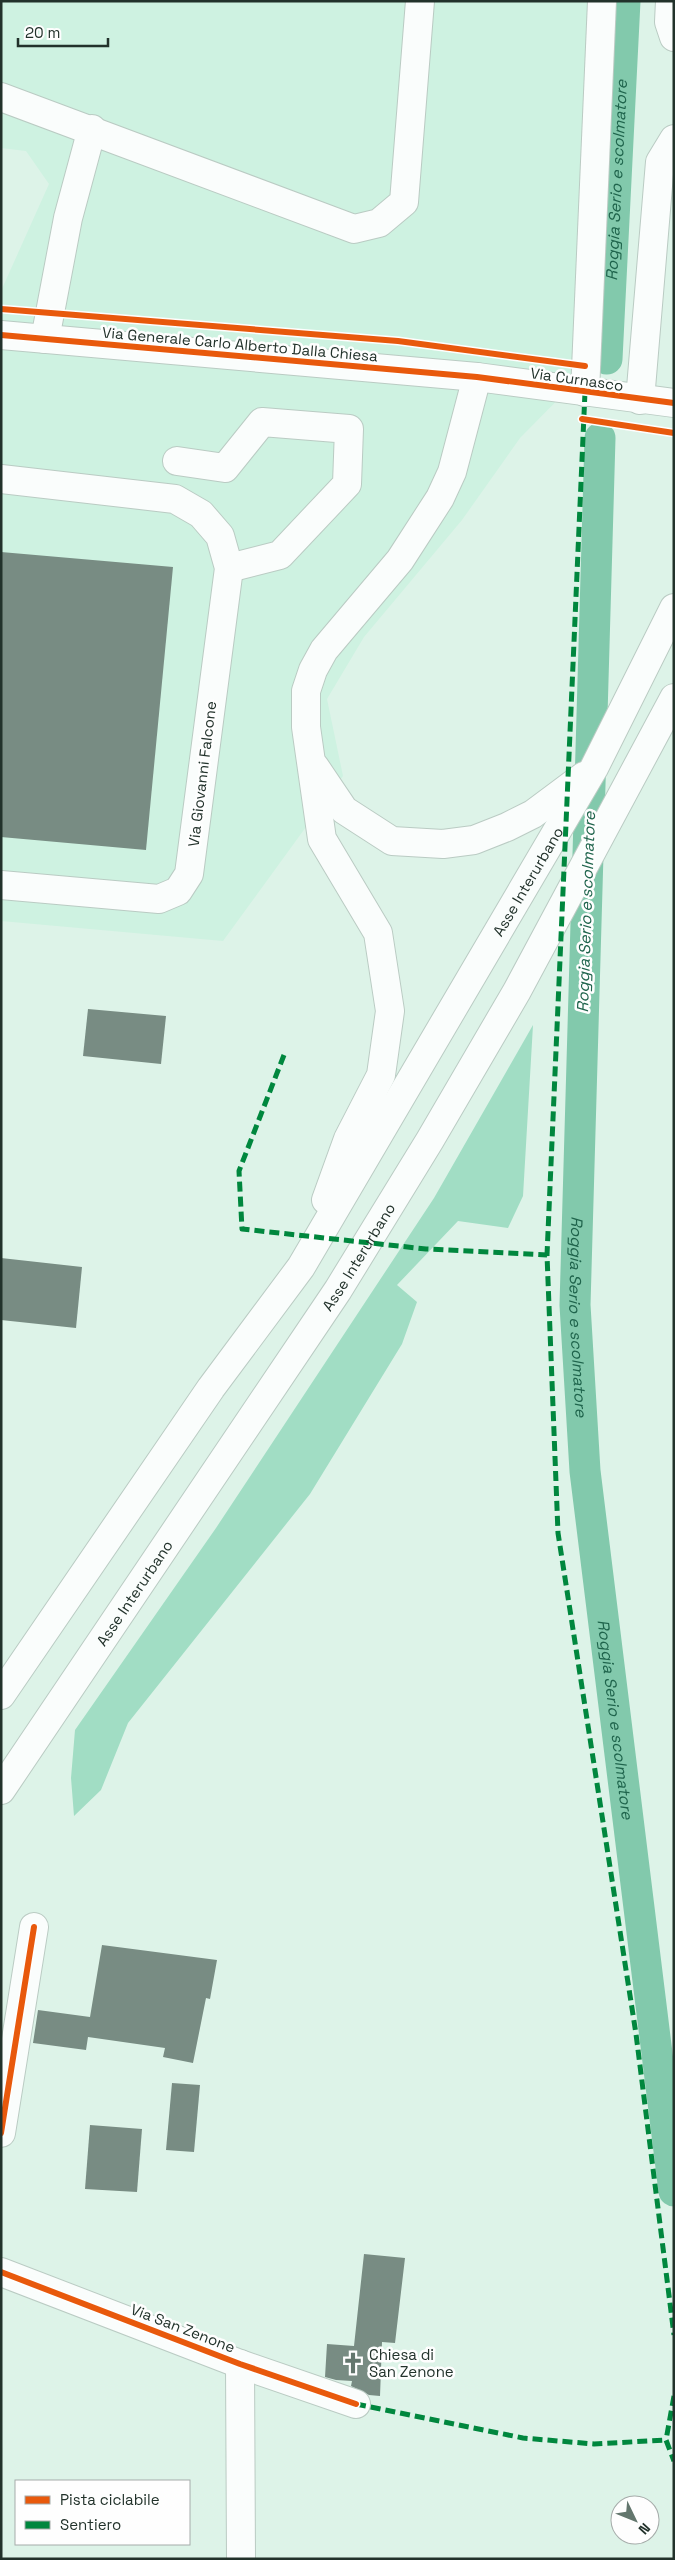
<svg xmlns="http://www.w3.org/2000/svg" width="675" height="2560" viewBox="0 0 675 2560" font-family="'Space Grotesk',sans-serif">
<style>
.built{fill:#cef2e1}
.forest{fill:#a1ddc4}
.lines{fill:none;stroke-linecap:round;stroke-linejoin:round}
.canal{stroke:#82c9ac;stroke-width:31}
.building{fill:#788c83}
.minor-casing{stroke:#bacbc3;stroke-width:30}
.highway-casing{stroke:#bacbc3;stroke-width:30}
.minor{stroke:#fafdfc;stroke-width:28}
.highway{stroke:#fafdfc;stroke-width:28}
.quiet{stroke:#00873e;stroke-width:5;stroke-dasharray:10 5;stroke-linecap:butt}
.cycleway-casing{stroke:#fefefe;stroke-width:9}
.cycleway{stroke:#e8590c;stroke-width:6}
.labels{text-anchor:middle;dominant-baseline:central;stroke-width:5;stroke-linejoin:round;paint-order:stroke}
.street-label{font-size:15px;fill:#22322b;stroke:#fefefe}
.poi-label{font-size:15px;fill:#22322b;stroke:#fefefe;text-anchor:start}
.water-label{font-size:16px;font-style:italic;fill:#1f644c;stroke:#fefefe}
</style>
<rect width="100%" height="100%" fill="#ddf3e8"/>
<polygon class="built" points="1,1 611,1 592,365 520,438 462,520 364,637 327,699 343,776 223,941 1,921 1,291 49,184 26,151 1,148"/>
<polygon class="forest" points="533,1025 523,1196 508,1228 458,1221 397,1285 417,1302 402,1344 310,1494 128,1723 101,1790 74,1816 71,1778 75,1730 216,1528 434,1198"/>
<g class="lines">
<g class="canal">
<path id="s1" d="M607,359l18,-358"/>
<path id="s2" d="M600,438l-25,867 10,166 89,720"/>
</g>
</g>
<g class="building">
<polygon points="1,552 173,567 146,850 1,837"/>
<polygon points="88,1009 166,1016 161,1064 83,1056"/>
<polygon points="1,1258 82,1267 76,1328 1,1320"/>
<polygon points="102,1945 217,1960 210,1999 206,1998 193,2063 163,2057 165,2048 88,2037 86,2050 33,2043 38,2010 90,2017"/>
<polygon points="172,2083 200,2085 194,2152 166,2150"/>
<polygon points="90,2125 142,2129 137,2192 85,2189"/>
<polygon points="364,2254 405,2258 395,2343 382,2342 380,2396 369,2395 351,2386 352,2381 336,2380 325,2377 327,2344 354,2346"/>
</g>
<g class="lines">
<g class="minor-casing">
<g id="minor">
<polyline points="670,1 669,22 674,37"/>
<polyline points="1,97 354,229 379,223 404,202 420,1"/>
<polyline points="1,335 477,377 674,403"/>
<polyline points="45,339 68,218 92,129"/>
<polyline points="585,392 602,1"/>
<polyline points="640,400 660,162 674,139"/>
<polyline points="177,461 225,468 262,422 349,429 347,484 280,555 229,568"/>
<polyline points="1,479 175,499 201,514 220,536 229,568 189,874 178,891 159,899 1,885"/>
<polyline points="1,2133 34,1927"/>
<polyline points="1,2272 240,2364 356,2404"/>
<polyline points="240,2364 241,2559"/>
</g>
</g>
<g class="highway-casing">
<g id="highway">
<polyline points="315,767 344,810 392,841 443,844 474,840 507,827 533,814 584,776"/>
<polyline points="326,1200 348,1139 381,1075 390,1011 378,933 322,839 306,727 306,691 313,670 324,650 400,560 440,498 452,472 477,377"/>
<path id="s3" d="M1,1695l210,-307 90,-121 293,-499 80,-160"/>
<path id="s4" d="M1,1790l337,-500 92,-150 87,-149 157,-293"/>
</g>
</g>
<use href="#minor" class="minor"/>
<use href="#highway" class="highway"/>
<g class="quiet">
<polyline points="585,392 547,1255 558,1533 636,2034 674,2335"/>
<polyline points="284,1055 239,1171 242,1229 426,1249 547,1255"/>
<polyline points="674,2396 666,2440 674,2461"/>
<polyline points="356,2404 523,2438 594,2444 666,2440"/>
</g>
<g class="cycleway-casing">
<g id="cycleway">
<polyline points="1,309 398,341 585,366"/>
<polyline points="1,335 477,377 674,403"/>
<polyline points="582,419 674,433"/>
<polyline points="1,2133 34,1927"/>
<polyline points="1,2272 240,2364 356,2404"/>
</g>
</g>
<use href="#cycleway" class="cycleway"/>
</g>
<defs>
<g id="church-bare" transform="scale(1.725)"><path d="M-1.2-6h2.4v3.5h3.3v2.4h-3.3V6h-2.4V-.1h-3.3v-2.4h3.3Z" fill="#63766d" stroke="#fefefe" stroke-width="2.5" paint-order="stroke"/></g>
</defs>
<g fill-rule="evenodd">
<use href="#church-bare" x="353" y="2363"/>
</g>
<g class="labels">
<g class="street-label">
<text transform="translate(240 344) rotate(5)">Via Generale Carlo Alberto Dalla Chiesa</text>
<text transform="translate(577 379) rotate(8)">Via Curnasco</text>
<text transform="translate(202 774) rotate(-83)">Via Giovanni Falcone</text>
<text stroke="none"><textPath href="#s3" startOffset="970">Asse Interurbano</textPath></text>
<text stroke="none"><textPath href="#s4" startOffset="642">Asse Interurbano</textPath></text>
<text stroke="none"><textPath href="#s4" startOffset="238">Asse Interurbano</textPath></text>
<text transform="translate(183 2328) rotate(21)">Via San Zenone</text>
</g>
<g class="poi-label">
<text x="369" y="2354">Chiesa di<tspan x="369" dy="17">San Zenone</tspan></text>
</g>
<g class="water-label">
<text stroke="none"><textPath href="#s1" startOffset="179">Roggia Serio e scolmatore</textPath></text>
<text transform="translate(586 912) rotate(-88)">Roggia Serio e scolmatore</text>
<text stroke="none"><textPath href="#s2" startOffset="879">Roggia Serio e scolmatore</textPath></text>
<text stroke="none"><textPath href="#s2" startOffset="1284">Roggia Serio e scolmatore</textPath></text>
</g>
</g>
<rect width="675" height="2560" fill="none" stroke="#22322b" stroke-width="5"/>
<rect x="15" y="2480" width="175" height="65" fill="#fefefe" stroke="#a6acaa"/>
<rect x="25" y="2496" width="25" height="8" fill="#e8590c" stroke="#a6acaa"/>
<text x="60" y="2505" font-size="15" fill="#22322b">Pista ciclabile</text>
<rect x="25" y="2521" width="25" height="8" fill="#00873e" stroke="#a6acaa"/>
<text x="60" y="2530" font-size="15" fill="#22322b">Sentiero</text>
<g transform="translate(635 2520) rotate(133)"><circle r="24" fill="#fefefe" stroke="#a6acaa"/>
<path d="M0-4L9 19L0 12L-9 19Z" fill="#63766d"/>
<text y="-8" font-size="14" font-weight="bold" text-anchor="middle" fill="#22322b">N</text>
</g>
<path d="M18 38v8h90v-8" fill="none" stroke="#22322b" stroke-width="2.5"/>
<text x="25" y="38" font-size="15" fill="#22322b" stroke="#fefefe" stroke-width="4" paint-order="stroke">20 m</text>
</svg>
